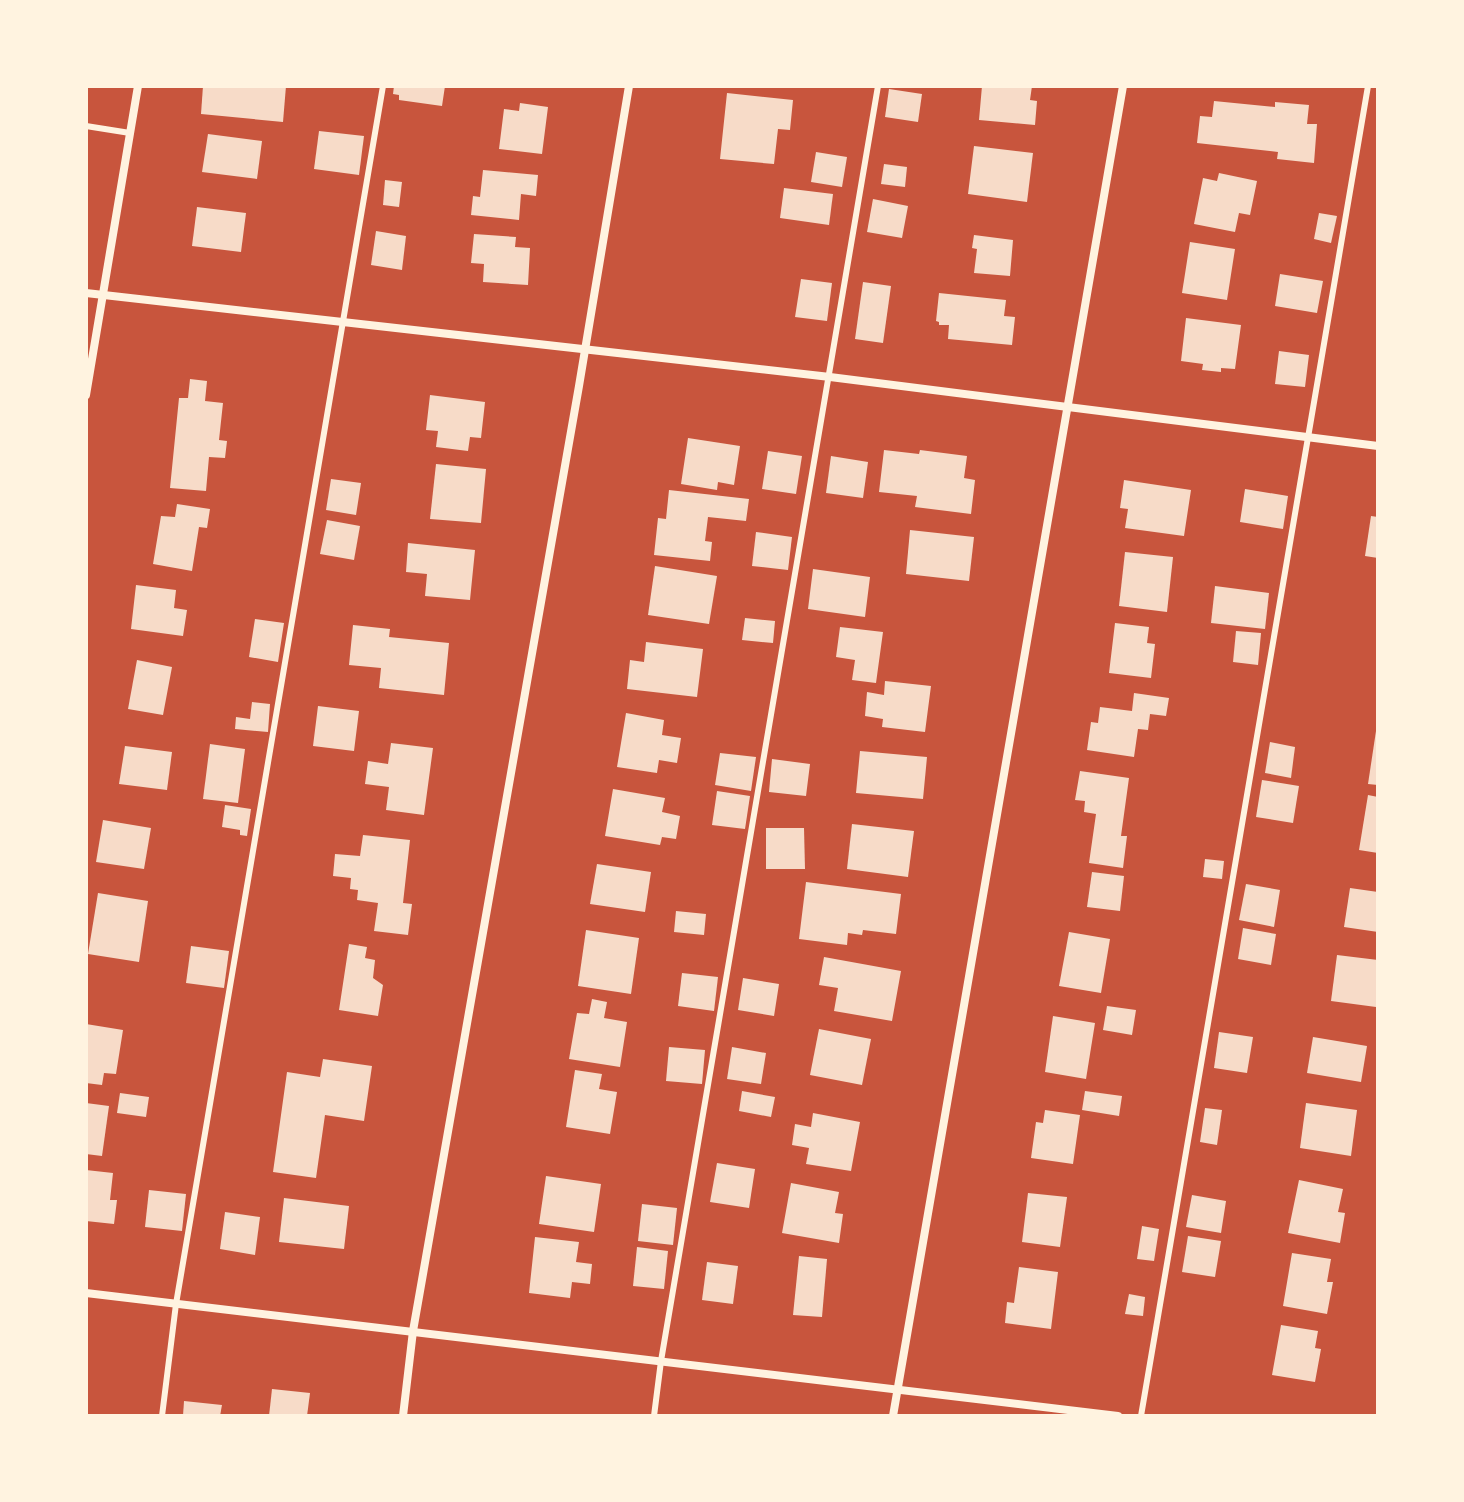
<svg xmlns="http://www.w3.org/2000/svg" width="1464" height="1502" viewBox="0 0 1464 1502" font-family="'Open Sans',sans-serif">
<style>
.building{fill:#f7dbc8}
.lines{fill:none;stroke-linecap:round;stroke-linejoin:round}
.service{stroke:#fff3e0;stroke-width:6}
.minor{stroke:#fff3e0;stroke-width:8}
</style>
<rect width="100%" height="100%" fill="#c8553d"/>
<g class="building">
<polygon points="203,86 286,86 283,122 201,114"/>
<polygon points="394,86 445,86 442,106 399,100 399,95 393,94"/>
<polygon points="982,86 1032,86 1030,100 1037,101 1035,125 979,120"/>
<polygon points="889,89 922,94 918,122 885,117"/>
<polygon points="727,93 793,100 790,130 778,129 774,164 720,159"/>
<polygon points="1214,101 1275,107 1275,102 1309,105 1307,124 1317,124 1314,163 1277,159 1278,152 1197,143 1200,116 1212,117"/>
<polygon points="520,103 548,107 542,154 499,149 504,109 519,111"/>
<polygon points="319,131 364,136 359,175 314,169"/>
<polygon points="208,134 262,141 257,179 202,172"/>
<polygon points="974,146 1033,153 1027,202 968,194"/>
<polygon points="816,152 847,157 842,187 811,182"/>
<polygon points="884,164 907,167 905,187 881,184"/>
<polygon points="483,170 538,175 536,196 521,194 519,220 471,215 473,196 480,197"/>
<polygon points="1219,173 1257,181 1250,215 1239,213 1235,232 1194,224 1203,178 1217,181"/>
<polygon points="385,180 402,182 399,207 383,205"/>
<polygon points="784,188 833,194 829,225 780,218"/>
<polygon points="873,199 908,206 902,238 867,232"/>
<polygon points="197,207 246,213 241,252 192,246"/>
<polygon points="1319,213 1337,216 1331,243 1314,239"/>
<polygon points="376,231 406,236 402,270 371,265"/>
<polygon points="474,234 516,237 515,247 530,248 528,285 483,282 484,264 471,263"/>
<polygon points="974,235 1013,240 1010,276 974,273 977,249 972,248"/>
<polygon points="1190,242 1235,249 1227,300 1182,293"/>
<polygon points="1280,274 1323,281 1317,313 1275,306"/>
<polygon points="801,279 832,283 827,321 795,317"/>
<polygon points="863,282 891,286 883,343 855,339"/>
<polygon points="939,293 1006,300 1004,316 1015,317 1012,345 948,339 949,325 939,325 939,322 936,321"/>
<polygon points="1186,318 1241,325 1235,369 1221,368 1221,372 1202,370 1203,364 1181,361"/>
<polygon points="1279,351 1309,355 1305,387 1275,384"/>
<polygon points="190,379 207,381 205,401 223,403 219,440 227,441 225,458 209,457 206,491 170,488 179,398 188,398"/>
<polygon points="430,395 485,402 481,438 470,437 468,451 436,447 438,431 426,430"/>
<polygon points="688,438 740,446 734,485 718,482 717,490 681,484"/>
<polygon points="884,450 919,454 920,450 967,456 964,478 975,480 971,514 915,507 917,496 879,492"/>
<polygon points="768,451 802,456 796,494 762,489"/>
<polygon points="831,456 868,462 863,498 826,493"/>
<polygon points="436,464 486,469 481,523 430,519"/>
<polygon points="331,479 361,483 356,515 326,510"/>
<polygon points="1124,480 1191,490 1184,536 1125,528 1128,509 1120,508"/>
<polygon points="1245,489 1288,496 1283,529 1240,522"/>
<polygon points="669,490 749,499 746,521 708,517 705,541 712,542 710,561 654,555 658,518 666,519"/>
<polygon points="177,504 210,509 207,528 199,527 192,571 153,564 161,516 175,517"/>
<polygon points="1371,516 1378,517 1378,558 1365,556"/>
<polygon points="327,520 360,526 354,560 320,554"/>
<polygon points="910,530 974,537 969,581 906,574"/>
<polygon points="756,532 792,537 788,570 752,566"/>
<polygon points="408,543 475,550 470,600 425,596 427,574 406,572"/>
<polygon points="1125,552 1173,557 1167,612 1119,606"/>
<polygon points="655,566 717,576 709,624 648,615"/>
<polygon points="813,569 870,577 865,617 808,609"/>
<polygon points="136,585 176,590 174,608 187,610 183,636 131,629"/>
<polygon points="1215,586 1269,593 1265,629 1211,623"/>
<polygon points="745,618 775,621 773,643 742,640"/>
<polygon points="255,619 284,623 278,662 249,657"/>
<polygon points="1115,623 1149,627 1147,643 1155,644 1151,678 1109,673"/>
<polygon points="353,625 390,629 389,637 449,643 444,695 379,688 381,668 349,665"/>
<polygon points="840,627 883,632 876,683 852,680 855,660 836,657"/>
<polygon points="1236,631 1261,633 1258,665 1233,662"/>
<polygon points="646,642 703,649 697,697 627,689 630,660 644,662"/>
<polygon points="137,660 172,667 163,715 128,709"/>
<polygon points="885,681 931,686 925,732 882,727 883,719 865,716 867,692 884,695"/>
<polygon points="1134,693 1169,698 1166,716 1150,714 1148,730 1138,729 1134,757 1087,750 1091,722 1098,723 1100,707 1132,711"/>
<polygon points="252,702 270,704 268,732 235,729 236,717 250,719"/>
<polygon points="318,706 359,711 354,751 313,746"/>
<polygon points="626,713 664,720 662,735 681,738 677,763 659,760 657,773 617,767"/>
<polygon points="1376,731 1378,731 1378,785 1368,784"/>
<polygon points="1270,742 1295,747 1291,778 1265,773"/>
<polygon points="391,743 433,748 424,815 386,810 389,787 365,784 368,761 388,764"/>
<polygon points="210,744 245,749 238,803 203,799"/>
<polygon points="125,746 172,752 167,790 119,784"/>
<polygon points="860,751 927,757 923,799 856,793"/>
<polygon points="720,753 756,757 751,791 715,785"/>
<polygon points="772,759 810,764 806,796 769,792"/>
<polygon points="1080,771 1129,778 1121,836 1127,836 1123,868 1089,863 1096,814 1084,812 1085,801 1075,800"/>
<polygon points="1262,780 1299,786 1293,823 1256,817"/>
<polygon points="613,789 665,798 662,812 680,816 676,839 662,837 660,845 605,836"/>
<polygon points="717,791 750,796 745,829 712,825"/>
<polygon points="1368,795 1378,797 1378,853 1359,850"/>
<polygon points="225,805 251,809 247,836 240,835 240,830 222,827"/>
<polygon points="103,820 151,828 144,869 96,862"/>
<polygon points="852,824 914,831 908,877 847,869"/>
<polygon points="766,828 804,828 805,869 766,869"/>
<polygon points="363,835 410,840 403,903 412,904 408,935 374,931 378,903 357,900 358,890 350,889 351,878 333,876 335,854 360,856"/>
<polygon points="1205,859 1224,861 1222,879 1203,877"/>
<polygon points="597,864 651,872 645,912 590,904"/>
<polygon points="1092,872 1124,876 1120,911 1087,907"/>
<polygon points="806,882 901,894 896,934 863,930 862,935 848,933 847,945 799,939"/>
<polygon points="1246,884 1280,890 1274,927 1239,920"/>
<polygon points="1350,888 1378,892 1378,932 1344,927"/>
<polygon points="98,893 148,901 139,962 88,954"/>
<polygon points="676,911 706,914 704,935 674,932"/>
<polygon points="1243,928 1276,934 1271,965 1238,959"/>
<polygon points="586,930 639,938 631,994 578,986"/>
<polygon points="1069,932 1110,939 1101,993 1059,986"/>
<polygon points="349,944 367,947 365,958 375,960 373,978 383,985 378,1016 339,1010"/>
<polygon points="191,946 229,951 224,988 186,983"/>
<polygon points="1337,955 1378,960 1376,1007 1331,1001"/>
<polygon points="824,957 901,971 892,1021 834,1011 838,988 819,985"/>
<polygon points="682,973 718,977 714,1011 678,1006"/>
<polygon points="743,978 779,984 774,1016 738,1010"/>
<polygon points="592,999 607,1002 604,1018 627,1022 620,1067 569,1059 577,1013 589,1014"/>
<polygon points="1107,1006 1136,1010 1132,1035 1103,1030"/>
<polygon points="1053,1016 1095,1023 1086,1079 1045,1072"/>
<polygon points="86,1024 123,1030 116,1074 104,1073 102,1085 86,1083"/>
<polygon points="819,1029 871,1039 862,1085 810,1075"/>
<polygon points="1219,1032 1253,1037 1247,1073 1214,1068"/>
<polygon points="1313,1037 1367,1046 1361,1082 1307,1073"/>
<polygon points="669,1047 705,1050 702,1084 666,1081"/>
<polygon points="732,1047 766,1053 761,1084 727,1079"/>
<polygon points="323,1059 372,1066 364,1121 325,1115 316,1178 273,1172 287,1072 320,1077"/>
<polygon points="575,1070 602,1074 599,1089 617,1092 610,1134 566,1127"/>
<polygon points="742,1091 775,1097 771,1117 739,1111"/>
<polygon points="1085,1091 1122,1096 1119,1116 1082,1110"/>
<polygon points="120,1093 149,1097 146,1117 117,1113"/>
<polygon points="86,1103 109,1106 102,1156 86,1154"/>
<polygon points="1306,1103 1357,1110 1351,1156 1300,1148"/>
<polygon points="1205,1108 1222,1110 1217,1145 1200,1142"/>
<polygon points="1045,1110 1080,1115 1073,1164 1031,1158 1036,1122 1043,1123"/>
<polygon points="813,1113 860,1122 851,1171 806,1164 809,1148 792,1145 795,1124 811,1127"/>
<polygon points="717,1163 755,1169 749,1208 710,1202"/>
<polygon points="86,1170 113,1173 110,1200 117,1200 114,1224 86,1221"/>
<polygon points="546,1176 601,1184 594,1232 539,1224"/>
<polygon points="1299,1180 1343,1189 1338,1212 1345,1213 1340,1243 1288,1233"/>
<polygon points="791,1183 839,1192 835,1213 843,1214 839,1243 782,1233"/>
<polygon points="149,1190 186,1194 182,1231 145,1227"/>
<polygon points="1028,1193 1067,1197 1060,1247 1022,1242"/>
<polygon points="1192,1195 1226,1201 1221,1233 1186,1227"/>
<polygon points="284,1198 349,1206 344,1249 279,1242"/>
<polygon points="642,1204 677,1208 673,1245 638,1241"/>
<polygon points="225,1212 260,1217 255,1255 220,1249"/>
<polygon points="1142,1226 1159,1229 1154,1261 1137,1259"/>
<polygon points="1188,1236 1221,1241 1215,1277 1182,1272"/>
<polygon points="535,1237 579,1242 576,1262 592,1264 590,1284 572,1282 570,1298 529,1293"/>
<polygon points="637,1247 668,1251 664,1289 633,1286"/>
<polygon points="1292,1253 1331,1259 1327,1282 1333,1282 1327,1314 1283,1306"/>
<polygon points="799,1256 827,1259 822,1317 793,1315"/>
<polygon points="707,1262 738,1266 733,1304 702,1300"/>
<polygon points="1019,1267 1058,1272 1051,1329 1005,1323 1007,1302 1014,1303"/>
<polygon points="1129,1294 1145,1297 1143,1316 1125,1314"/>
<polygon points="1281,1325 1318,1331 1315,1348 1321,1349 1315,1382 1272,1375"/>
<polygon points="272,1389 310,1393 307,1416 269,1416"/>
<polygon points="184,1401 222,1405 220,1416 183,1416"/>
</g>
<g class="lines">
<g class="service">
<polyline points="86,126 130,133"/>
<polyline points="162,1416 176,1304 383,86"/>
<polyline points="654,1416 661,1361 878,86"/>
<polyline points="1141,1416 1368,86"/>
</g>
<g class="minor">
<polyline points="86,293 830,377 1378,446"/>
<polyline points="86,395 138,86"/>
<polyline points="86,1293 1118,1416"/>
<polyline points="403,1416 413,1331 579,386 629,86"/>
<polyline points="893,1416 1123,86"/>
</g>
</g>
<rect width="1464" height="1502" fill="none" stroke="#fff3e0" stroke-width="176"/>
</svg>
